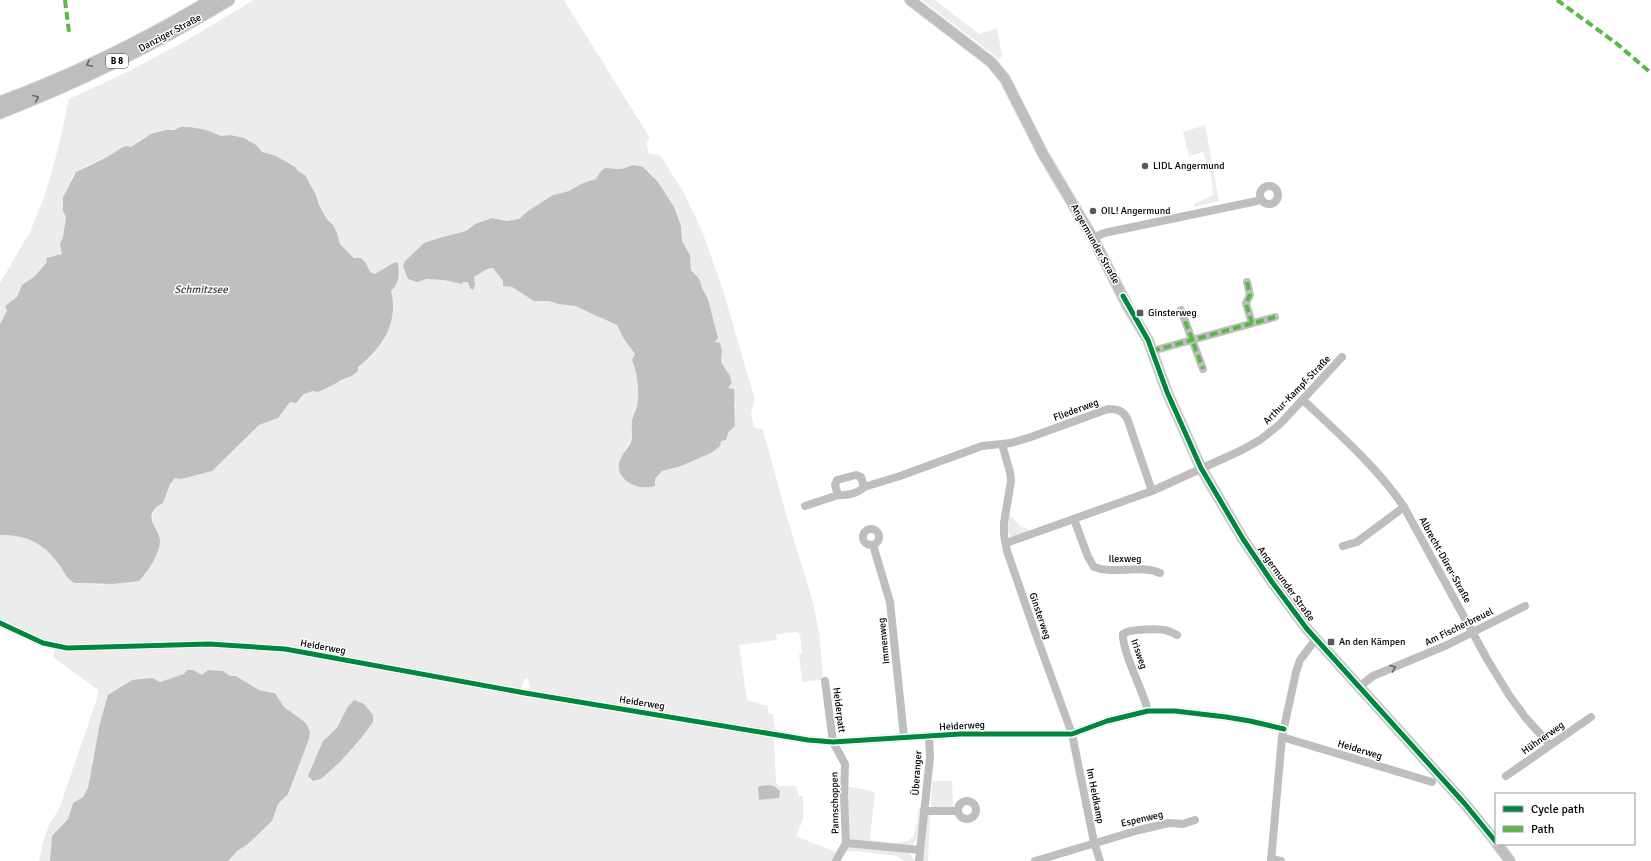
<svg xmlns="http://www.w3.org/2000/svg" width="1651" height="861" viewBox="0 0 1651 861" font-family="Signika,sans-serif">
<style>
.green{fill:#ececec;fill-rule:evenodd}
.water{fill:#bfbfbf}
.lines{fill:none;stroke-linecap:round;stroke-linejoin:round}
.major-casing{stroke:#dbdbdb;stroke-width:12}
.highway-casing{stroke:#dbdbdb;stroke-width:13}
.minor{stroke:#bebebe;stroke-width:8}
.major{stroke:#bebebe;stroke-width:10}
.highway{stroke:#bebebe;stroke-width:11}
.quiet{stroke:#58b947;stroke-width:4;stroke-dasharray:8 4;stroke-linecap:butt}
.cycleway-casing{stroke:#fff;stroke-width:8}
.cycleway{stroke:#00873e;stroke-width:5}
.oneway{stroke:#686868}
.poi-dot{fill:#595959;stroke:#fff;stroke-width:1.5}
.labels{text-anchor:middle;dominant-baseline:central;stroke-width:3;stroke-linejoin:round;paint-order:stroke}
.shield{fill:#fff;stroke:#4c4c4c;stroke-width:1}
.shield-label{font-size:9px;font-weight:bold;fill:#000}
.street-label{font-size:10px;fill:#000;stroke:#fff}
.poi-label{font-size:10px;fill:#000;stroke:#fff;text-anchor:start}
.water-label{font-size:11px;font-style:italic;fill:#444;stroke:#fff}
</style>
<rect width="100%" height="100%" fill="#fff"/>
<g class="green">
<path d="M254,0h310l86,138 -4,4 3,12 11,1 24,38 18,38 20,56 33,113 -4,13 3,14 9,3 23,84 27,88 6,30 4,43 -2,5 -19,2 -3,-28 3,-1 -2,-19 -3,-2 -21,2 1,6 -38,5 8,55 17,5h3l2,9h4l3,19 -241,-39 -5,-5 -2,-11 -3,1 -4,9 -7,2 -228,-42 -231,-3 -55,-23v-87c25,0 41,7 57,26 6,7 9,15 15,21 15,4 62,4 73,-7 9,-10 12,-25 15,-37 -8,-14 -13,-26 3,-35l7,-19 5,-6 73,-42 11,-11 19,-7 12,-16 11,-3 3,-5 29,-9 8,-5 11,-4 6,-9 13,-10 12,-15 9,-45 -2,-6 8,-28 -3,-1 -20,12 -5,-2 -4,-9 -11,-5 -15,-14 -3,-11 -4,-8 -7,-7 -7,-13 -3,-10 -11,-20 -7,-4 -3,-4 -33,-15 -14,-12 -18,-5 -9,1 -15,-6 -16,-3 -21,3 -38,17 -5,-1 -5,2 -12,8 -24,10 -12,9 -10,22v14l3,6 -3,20 -3,7 2,10 -16,4 1,4 -12,14 -13,9 -5,12 -12,9 2,5 -7,13v-41l30,-51 15,-37 13,-46 11,-50 58,-27 55,-29zM633,165l41,42 7,19 1,15 8,14 1,15 9,10 2,8 6,11 10,39 -3,4 7,9 -1,11 9,14 2,7 -4,5 8,17 -2,7 1,14 -24,27 -30,13 -19,5 -7,8 -30,-28c8,-13 6,-16 7,-30 0,-5 4,-10 5,-15 3,-12 0,-35 -5,-46l3,-6 -11,-15 -7,-14 -42,-19 -17,-2 -9,-3h-15l-22,-14 -9,-1 1,-5 -11,-13 -6,1 -13,8v4l-4,5 -2,-4c-12,-2 -25,-3 -38,-3 -9,0 -14,3 -22,0l-3,-18 19,-18 15,-5 27,-7 9,-7 17,-6 15,3 12,-2 9,-8 25,-16 16,-4 14,-8 13,-4c8,-16 9,-10 24,-10 4,0 9,-3 13,-4z"/>
<polygon points="922,0 935,0 979,34 997,28 1002,56 999,59"/>
<polygon points="1205,125 1219,201 1194,207 1194,204 1213,195 1212,178 1203,152 1189,156 1183,132"/>
<polygon points="1010,517 1012,517 1021,527 1028,529 1028,531 1015,536 1010,536 1008,531 1009,518"/>
<path d="M209,646l76,5 489,85 2,47 3,3h17l3,10h4v24l-7,16 42,17 -5,8h-605l9,-10 11,-7 24,-23 6,-17 10,-10 21,-55 -3,-16 -22,-16 -9,-15 -16,-2 -23,-14h-6l-7,-5 -21,4 -9,-5c-10,5 -27,14 -38,11l-62,77 -5,30 -5,9 -10,6 -5,16 -4,3 -13,23 -1,16h-11l4,-20 6,-16 10,-16 38,-110 1,-9 -45,-33 2,-10zM768,785l6,1 5,12 -20,2 -1,-13 2,-1z"/>
<polygon points="932,781 952,781 953,810 933,808 931,804"/>
<path d="M846,786l29,6 -5,48c12,1 41,9 45,-8 2,-8 2,-17 4,-25h2c-1,12 1,31 -10,39l-55,-3 -6,-5z"/>
<polygon points="926,815 930,815 928,861 922,861"/>
<polygon points="851,846 903,851 909,853 915,861 905,861 897,856 856,851 850,851 844,853 847,848"/>
</g>
<g class="water">
<path d="M181,127h9l16,3 15,6 9,-1 14,3 12,7 6,7 14,4 19,11 3,4 7,4 11,20 3,10 7,13 7,7 4,8 3,11 14,14h7l5,5 4,9 5,2 20,-12 3,1c1,11 2,20 -7,28 8,31 -9,58 -33,76v4l-6,5 -11,4 -8,5 -15,7 -5,-1 -9,3 -8,9 -6,-1 -12,16 -19,7 -47,46 -31,8 -6,-1 -5,6 -7,19c-25,13 -1,27 -3,40 -2,10 -8,23 -15,31 -2,3 -4,4 -6,7l-26,3 -38,-1c-9,-3 -12,-15 -18,-21 -15,-20 -32,-27 -57,-27v-211l7,-13 -2,-5 12,-9 5,-12 13,-9 12,-14 -1,-4 16,-4 -2,-10 3,-7 3,-20 -3,-6v-14l13,-25 33,-16 12,-8 5,-2 5,1 20,-13 15,-4h8z"/>
<path d="M633,165l10,2 15,15 16,25 7,19 1,15 8,14 1,15 9,10 2,8 6,11 10,39 -3,4 5,1 2,8 -1,11 9,14 2,7 -4,5 6,1c1,13 0,24 1,37l-7,7 -2,7 -5,1 -1,5 -9,7 -30,13 -19,5 -7,8v7c-15,5 -38,-4 -36,-22 1,-8 9,-15 12,-22 2,-7 0,-15 1,-22 1,-5 4,-9 5,-14 3,-12 0,-35 -5,-46l3,-6 -11,-15 -7,-14 -42,-19 -17,-2 -9,-3h-15l-22,-14 -9,-1v-5l-10,-13 -6,1 -13,8 1,8 -2,5 -3,-2 -2,-6h-5l-1,2 -18,-4 -17,-1 -10,3 -9,-3 -5,-13 2,-5 19,-18 15,-5 27,-7 9,-7 17,-6 15,3 12,-2 9,-8 25,-16 16,-4 14,-8 13,-4c9,-16 9,-10 24,-10 4,0 9,-3 13,-4z"/>
<polygon points="187,670 193,670 202,675 208,670 223,671 230,676 236,676 259,690 275,693 284,707 306,723 310,732 309,739 288,794 278,804 272,821 248,844 237,851 228,861 50,861 52,836 68,819 73,803 83,797 88,788 100,723 108,695 132,680 152,678 160,682 184,674"/>
<polygon points="354,700 364,704 373,715 373,722 362,737 340,762 321,779 313,781 308,776 323,741 337,728 347,708"/>
<polygon points="768,785 774,786 780,791 779,798 759,800 758,787 760,786"/>
</g>
<g class="lines">
<g class="major-casing">
<g id="major">
<polyline points="910,0 991,62 1005,79 1043,154 1093,238 1128,307 1148,340 1167,392 1201,468 1243,539 1272,582 1307,629 1465,804 1496,842"/>
<polyline points="1497,844 1510,861"/>
</g>
</g>
<g class="highway-casing">
<g id="highway">
<path d="M0,102c73,-27 144,-62 211,-102"/>
<path d="M0,113c80,-31 156,-69 229,-113"/>
</g>
</g>
<g class="minor">
<circle cx="1269" cy="195" r="9"/>
<polyline points="1093,238 1104,233 1257,201 1261,199"/>
<polyline points="1247,282 1250,295 1246,303 1247,307 1252,323"/>
<polyline points="1181,310 1203,369"/>
<polyline points="1152,351 1275,317"/>
<path d="M1303,400c34,32 75,68 101,107l83,152 22,36 16,22 25,28"/>
<polyline points="1002,444 1010,472 1011,481 1004,523 1004,535 1007,551 1035,632 1072,734 1094,842 1100,861"/>
<polyline points="838,495 835,485 837,480 856,475 861,477 864,487"/>
<path d="M805,506l33,-11c8,1 21,-2 26,-8l36,-11 82,-30 29,-3 17,-5 80,-29c9,0 14,1 19,9l25,73"/>
<path d="M1074,519l14,38 6,10c21,8 45,-3 66,6"/>
<circle cx="871" cy="537" r="8"/>
<polyline points="1006,543 1152,491 1240,451 1260,440 1280,424 1342,357"/>
<polyline points="873,545 890,602 904,737"/>
<polyline points="1343,546 1357,542 1404,507"/>
<polyline points="0,623 43,643 67,648 209,644 285,649 525,693 808,740 833,742 960,734 1072,734 1107,721 1148,711 1175,711 1226,717 1250,721 1284,729"/>
<polyline points="825,681 833,742 845,764 844,797 846,843"/>
<polyline points="1359,687 1373,676 1447,645 1525,606"/>
<path d="M1148,711c-5,-21 -26,-59 -25,-77 6,-5 37,-6 45,-3 3,1 6,2 9,4"/>
<polyline points="1282,737 1432,782"/>
<polyline points="1506,776 1591,717"/>
<circle cx="967" cy="810" r="9"/>
<polyline points="924,811 958,811"/>
<polyline points="1271,859 1281,861"/>
<polyline points="836,861 846,843 920,850"/>
<polyline points="919,861 930,757 929,737"/>
<polyline points="1035,861 1139,830 1169,823 1183,824 1195,820"/>
<polyline points="1271,861 1282,737 1296,672 1300,660 1316,639"/>
</g>
<use href="#major" class="major"/>
<use href="#highway" class="highway"/>
<g class="quiet">
<polyline points="65,0 69,32"/>
<polyline points="1557,0 1616,43 1651,73"/>
<polyline points="1247,282 1250,295 1246,303 1247,307 1252,323"/>
<polyline points="1181,310 1203,369"/>
<polyline points="1152,351 1275,317"/>
</g>
<g class="cycleway-casing">
<g id="cycleway">
<polyline points="1123,296 1148,340 1167,392 1201,468 1243,539 1272,582 1307,629 1465,804 1496,842"/>
<polyline points="0,623 43,643 67,648 209,644 285,649 525,693 808,740 833,742 960,734 1072,734 1107,721 1148,711 1175,711 1226,717 1250,721 1284,729"/>
</g>
</g>
<use href="#cycleway" class="cycleway"/>
</g>
<defs><path id="oneway-chevron" d="M-2-3.5L2.5 0L-2 3.5" fill="none" stroke-width="1.6" stroke-linecap="round" stroke-linejoin="round"/></defs>
<g class="oneway">
<use href="#oneway-chevron" transform="translate(89 64) rotate(155)"/>
<use href="#oneway-chevron" transform="translate(36 98) rotate(-23)"/>
<use href="#oneway-chevron" transform="translate(1393 668) rotate(-22)"/>
</g>
<g class="poi-dot">
<circle cx="1145" cy="166" r="4"/>
<circle cx="1093" cy="211" r="4"/>
<rect x="1136" y="309" width="8" height="8" rx="2"/>
<rect x="1327" y="638" width="8" height="8" rx="2"/>
</g>
<g class="labels">
<rect class="shield" x="106" y="54" width="22" height="14" rx="3"/>
<g class="shield-label">
<text x="117" y="61">B 8</text>
</g>
<g class="street-label">
<text transform="translate(170 33) rotate(-28)">Danziger Straße</text>
<text transform="translate(1095 244) rotate(61)">Angermunder Straße</text>
<text transform="translate(1297 390) rotate(-46)">Arthur-Kampf-Straße</text>
<text transform="translate(1076 410) rotate(-20)">Fliederweg</text>
<text x="1125" y="559">Ilexweg</text>
<text transform="translate(1445 560) rotate(61)">Albrecht-Dürer-Straße</text>
<text transform="translate(1286 584) rotate(54)">Angermunder Straße</text>
<text transform="translate(1040 616) rotate(71)">Ginsterweg</text>
<text transform="translate(1459 627) rotate(-26)">Am Fischerbreuel</text>
<text transform="translate(884 641) rotate(-96)">Immenweg</text>
<text transform="translate(323 647) rotate(10)">Heiderweg</text>
<text transform="translate(1139 654) rotate(71)">Irisweg</text>
<text transform="translate(642 703) rotate(9)">Heiderweg</text>
<text transform="translate(839 710) rotate(83)">Heiderpatt</text>
<text transform="translate(962 726) rotate(-3)">Heiderweg</text>
<text transform="translate(1543 738) rotate(-35)">Hühnerweg</text>
<text transform="translate(1360 750) rotate(17)">Heiderweg</text>
<text transform="translate(917 773) rotate(-86)">Überanger</text>
<text transform="translate(1095 796) rotate(79)">Im Heidkamp</text>
<text transform="translate(835 803) rotate(-91)">Pannschoppen</text>
<text transform="translate(1142 819) rotate(-13)">Espenweg</text>
</g>
<g class="poi-label">
<text x="1153" y="166">LIDL Angermund</text>
<text x="1101" y="211">OIL! Angermund</text>
<text x="1148" y="313">Ginsterweg</text>
<text x="1339" y="642">An den Kämpen</text>
</g>
<g class="water-label">
<text x="201" y="289">Schmitzsee</text>
</g>
</g>
<rect x="1495" y="793" width="140" height="52" fill="#ffffff" stroke="#999999"/>
<rect x="1503" y="806" width="20" height="6" fill="#00873e" stroke="#999999"/>
<text x="1531" y="813" font-size="12" fill="#000000">Cycle path</text>
<rect x="1503" y="826" width="20" height="6" fill="#58b947" stroke="#999999"/>
<text x="1531" y="833" font-size="12" fill="#000000">Path</text>
</svg>
